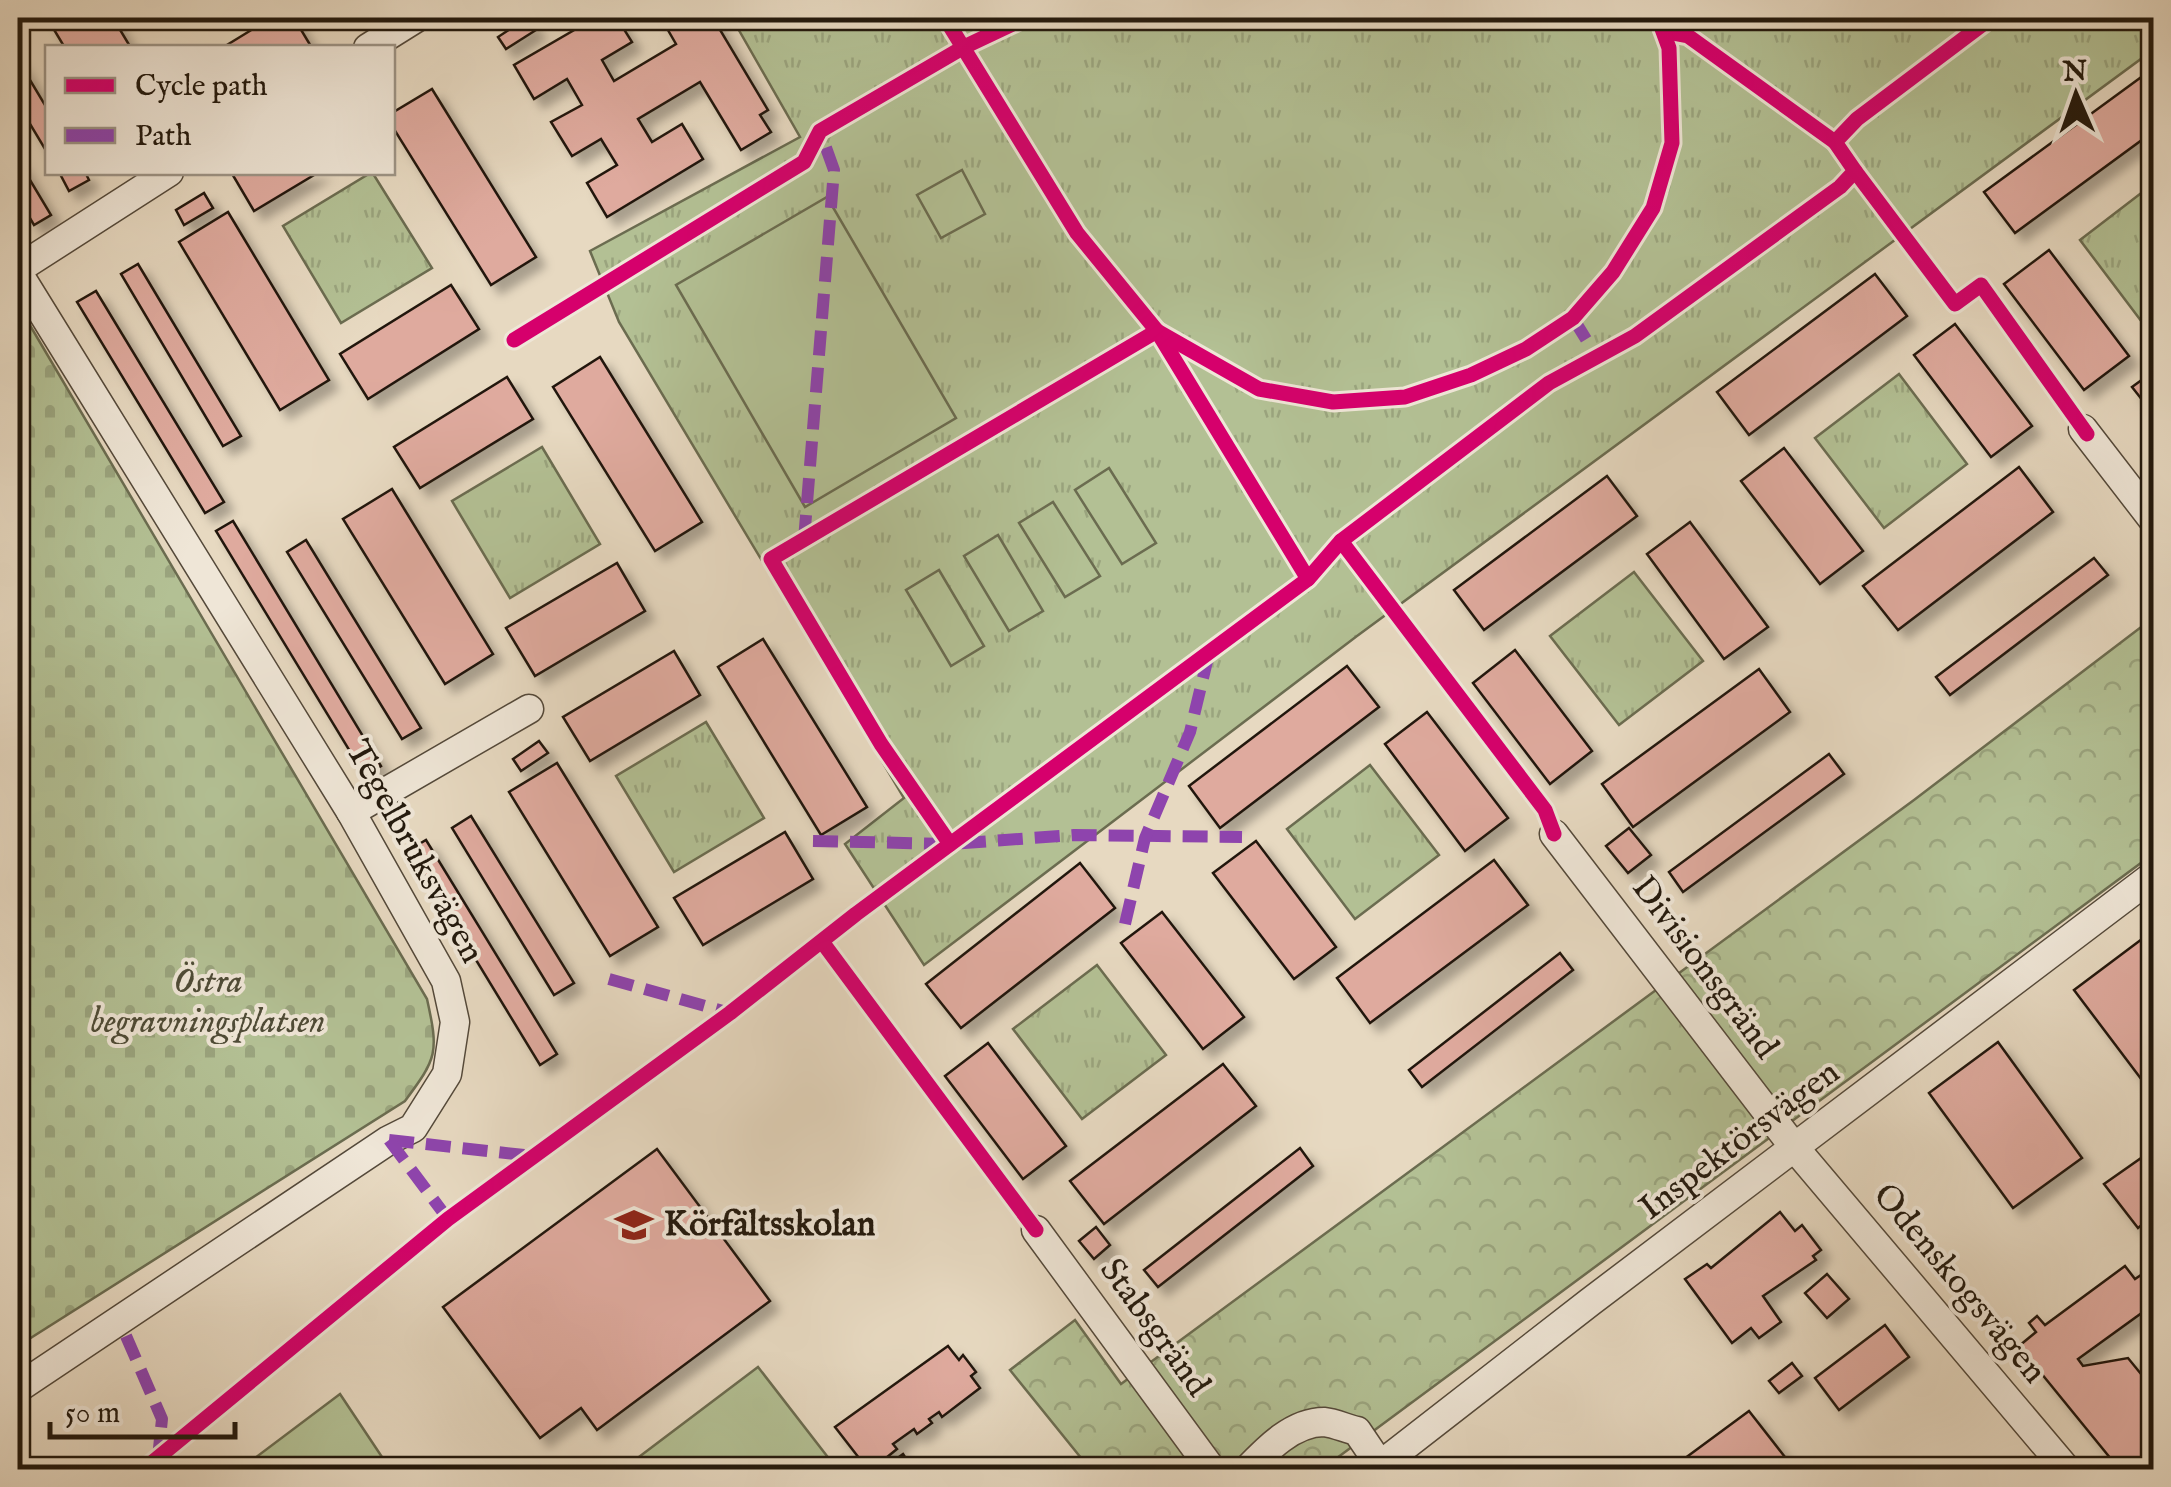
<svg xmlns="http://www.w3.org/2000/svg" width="2171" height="1487" viewBox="0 0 2171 1487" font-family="'IM FELL English',serif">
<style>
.grass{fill:url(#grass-tufts);stroke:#6b6c50;stroke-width:2.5}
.forest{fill:url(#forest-crowns);stroke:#6b6c50;stroke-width:2.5}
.cemetery{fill:url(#cemetery-stones);stroke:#6b6c50;stroke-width:2.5}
.garden{fill:#b3c094;stroke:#6b6c50;stroke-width:2.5}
.building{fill:#dfaa9e;stroke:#23190d;stroke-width:2.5;filter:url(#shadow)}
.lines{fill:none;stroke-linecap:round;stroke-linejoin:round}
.street-casing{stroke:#54493a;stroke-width:31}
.street{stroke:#efe6d7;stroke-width:28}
.quiet{stroke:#8e44ad;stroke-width:12;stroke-dasharray:25 12;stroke-linecap:butt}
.cycleway-casing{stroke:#efe6d7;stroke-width:21}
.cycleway{stroke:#d6006c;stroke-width:15}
.labels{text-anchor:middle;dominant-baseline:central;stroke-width:8;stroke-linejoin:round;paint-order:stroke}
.street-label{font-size:35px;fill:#23190d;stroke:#efe6d7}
.park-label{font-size:35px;font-style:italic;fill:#4e4b36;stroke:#efe6d7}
.poi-label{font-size:35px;font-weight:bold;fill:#23190d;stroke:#efe6d7;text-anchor:start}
</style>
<defs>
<pattern id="grass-tufts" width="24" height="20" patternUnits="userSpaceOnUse" patternTransform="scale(2.5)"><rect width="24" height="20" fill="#b3c094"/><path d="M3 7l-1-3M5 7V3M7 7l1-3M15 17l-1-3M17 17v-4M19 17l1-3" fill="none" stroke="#9aa47e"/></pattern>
<pattern id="forest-crowns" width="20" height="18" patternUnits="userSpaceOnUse" patternTransform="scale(2.5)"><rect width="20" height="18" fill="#b3c094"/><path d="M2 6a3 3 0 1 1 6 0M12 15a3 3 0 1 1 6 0" fill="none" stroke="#9aa47e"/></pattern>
<pattern id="cemetery-stones" width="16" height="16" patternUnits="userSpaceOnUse" patternTransform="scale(2.5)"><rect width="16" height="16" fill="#b3c094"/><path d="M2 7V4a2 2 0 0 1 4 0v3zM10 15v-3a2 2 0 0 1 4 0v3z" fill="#9aa47e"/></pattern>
<filter id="shadow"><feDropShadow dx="9" dy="9" stdDeviation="5" flood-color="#0004"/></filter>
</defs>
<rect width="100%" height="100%" fill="#e7d9c1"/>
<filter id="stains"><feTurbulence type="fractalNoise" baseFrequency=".002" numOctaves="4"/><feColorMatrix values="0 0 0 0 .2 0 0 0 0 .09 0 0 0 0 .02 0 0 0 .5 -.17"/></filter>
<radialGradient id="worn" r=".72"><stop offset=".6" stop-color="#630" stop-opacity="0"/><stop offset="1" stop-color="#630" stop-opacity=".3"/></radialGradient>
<g class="grass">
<polygon points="732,18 2153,18 2153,50 1357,636 924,965 845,844 904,798 619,322 590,251 800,137"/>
<polygon points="372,172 432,268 341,323 283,226"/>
<polygon points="2153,184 2154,326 2148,330 2080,240"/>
<polygon points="1899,374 1967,464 1884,528 1815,438"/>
<polygon points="542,447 600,544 510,598 452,501"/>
<polygon points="1634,572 1703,661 1619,725 1550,636"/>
<polygon points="706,722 764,818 674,872 616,776"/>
<polygon points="1370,765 1439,855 1355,919 1287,829"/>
<polygon points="1097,965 1166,1055 1082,1119 1013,1029"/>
</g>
<polygon class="forest" points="2153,618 2153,854 1322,1469 1090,1469 1010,1370 1075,1320 1121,1384 1914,800"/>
<path class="cemetery" d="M18,305l409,694c12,54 10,59 -22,102l-387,245z"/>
<g class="garden">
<polygon points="962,170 985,214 941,238 917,195"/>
<polygon points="827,197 956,418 805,507 676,285"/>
<polygon points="1109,468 1156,543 1122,564 1075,490"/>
<polygon points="1053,502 1100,576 1065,597 1019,523"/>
<polygon points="998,535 1043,611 1009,631 964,556"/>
<polygon points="939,570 984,646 951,666 906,590"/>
<polygon points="758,1367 837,1469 623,1469"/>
<polygon points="340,1394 390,1469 257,1469 251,1461"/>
</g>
<g class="building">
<polygon points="47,18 113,18 131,48 65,48"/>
<polygon points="271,18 294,18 312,48 222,48"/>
<polygon points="527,18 536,30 506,49 498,37"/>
<polygon points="595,18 617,18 632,42 602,60 614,81 676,44 661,18 713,18 768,110 760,115 771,132 741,150 700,82 638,119 652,142 682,124 703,159 607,217 587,183 617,165 601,139 572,156 551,122 582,105 567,79 534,99 514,65"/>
<polygon points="18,60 48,110 48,154 18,104"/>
<polygon points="2140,78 2154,96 2154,131 2015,233 1984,192"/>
<polygon points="432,89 536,257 491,285 392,126 392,113"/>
<polygon points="18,160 51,215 34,225 18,198"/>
<polygon points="59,172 85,172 89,180 69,191"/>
<polygon points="231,172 319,172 254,211"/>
<polygon points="204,193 213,208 184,225 176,210"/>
<polygon points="228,212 329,380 280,410 179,242"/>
<polygon points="2049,250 2129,356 2084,390 2004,284"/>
<polygon points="138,264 241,436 223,446 121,274"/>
<polygon points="1875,274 1907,316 1749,435 1717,392"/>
<polygon points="451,285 479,329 368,399 340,354"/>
<polygon points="96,291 224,502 205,513 77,302"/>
<polygon points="1955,324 2032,426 1991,457 1914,355"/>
<polygon points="600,357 702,522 655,551 553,387"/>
<polygon points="2154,371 2154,415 2132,387"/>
<polygon points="507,377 533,419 420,488 394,447"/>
<polygon points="2154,443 2154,466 2143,450"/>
<polygon points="1784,448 1863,551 1820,584 1741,481"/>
<polygon points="2019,467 2053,512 1898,630 1863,586"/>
<polygon points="1607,476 1637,516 1484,630 1454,590"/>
<polygon points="392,489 493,654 445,684 343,519"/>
<polygon points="233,521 381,766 365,776 216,531"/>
<polygon points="1690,522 1768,627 1724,659 1647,554"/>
<polygon points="306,540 421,728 402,739 287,552"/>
<polygon points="2094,558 2108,575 1950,695 1936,677"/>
<polygon points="617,563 645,611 535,676 506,628"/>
<polygon points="763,639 867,807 821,835 718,667"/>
<polygon points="1515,650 1592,751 1550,784 1473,683"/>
<polygon points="674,651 700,695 590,761 563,717"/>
<polygon points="1347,666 1379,707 1220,828 1189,786"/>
<polygon points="1759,669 1790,712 1633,827 1602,784"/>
<polygon points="1427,712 1508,818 1465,851 1385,744"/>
<polygon points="539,741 548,753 521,771 513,759"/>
<polygon points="1829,754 1844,774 1683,892 1669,872"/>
<polygon points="557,763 658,927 610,956 509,792"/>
<polygon points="471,816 574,983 554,995 452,828"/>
<polygon points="1629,828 1651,855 1628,873 1606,846"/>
<polygon points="785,832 813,879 703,945 674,898"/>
<polygon points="426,840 557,1054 540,1065 409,850"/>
<polygon points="1256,841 1336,947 1294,979 1213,873"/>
<polygon points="1494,860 1528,905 1370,1023 1337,978"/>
<polygon points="1080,863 1115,908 961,1028 926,984"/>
<polygon points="1162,912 1244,1017 1203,1049 1121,943"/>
<polygon points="2154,930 2154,1096 2074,990"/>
<polygon points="1560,953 1573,970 1422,1087 1409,1070"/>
<polygon points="1998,1042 2082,1158 2013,1208 1929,1093"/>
<polygon points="988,1043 1066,1146 1023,1179 945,1076"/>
<polygon points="1223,1064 1256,1106 1104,1224 1070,1181"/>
<polygon points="1300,1148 1313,1166 1158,1287 1144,1270"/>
<polygon points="657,1149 770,1301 597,1430 581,1408 540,1438 443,1307"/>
<polygon points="2154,1149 2154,1205 2150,1207 2154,1215 2138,1228 2104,1184"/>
<polygon points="1780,1212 1795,1231 1802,1225 1821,1250 1813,1256 1816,1260 1763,1296 1781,1322 1759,1338 1751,1328 1732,1343 1685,1279 1707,1264 1711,1268"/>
<polygon points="1096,1227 1110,1245 1094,1259 1079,1241"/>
<polygon points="2125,1266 2135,1279 2141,1275 2154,1292 2154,1304 2078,1359 2083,1366 2128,1358 2154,1390 2154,1470 2120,1470 2019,1346 2036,1332 2029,1323 2037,1316 2045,1325"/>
<polygon points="1827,1274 1849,1299 1827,1318 1805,1293"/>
<polygon points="1885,1325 1909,1357 1839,1410 1815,1378"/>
<polygon points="948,1346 959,1360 963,1355 976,1372 971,1376 980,1388 942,1417 939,1412 929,1419 932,1423 917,1434 914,1429 893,1444 897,1449 881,1462 877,1458 866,1467 835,1427"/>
<polygon points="1792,1363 1802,1376 1779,1393 1769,1381"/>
<polygon points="1749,1411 1792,1466 1787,1470 1669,1470"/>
<polygon points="903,1454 912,1468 887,1470 885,1467"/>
</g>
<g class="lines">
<g class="street-casing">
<g id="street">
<polyline points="368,48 416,18"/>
<polyline points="18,269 169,172"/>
<polyline points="18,273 351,812 446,981 455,1022 447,1074 413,1128 389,1140 18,1388"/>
<polyline points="2083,429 2154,521"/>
<polyline points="351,812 529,709"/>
<polyline points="1554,834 1794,1147 2067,1470"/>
<polyline points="1036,1230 1212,1470"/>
<path d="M1247,1470c20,-21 46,-48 77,-48 11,1 23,7 33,9l23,34"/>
<polyline points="1374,1470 1590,1302 2154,875"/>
</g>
</g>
<use href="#street" class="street"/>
<g class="quiet">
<polyline points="1573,318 1597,357"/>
<polyline points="804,540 834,170 820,131"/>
<polyline points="813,841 950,844 1074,835 1242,837"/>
<polyline points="1125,924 1145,838 1190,732 1209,653"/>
<polyline points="609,979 730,1013"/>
<polyline points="389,1140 533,1156"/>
<polyline points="389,1140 448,1219"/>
<polyline points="126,1336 162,1419 158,1458"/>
</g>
<g class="cycleway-casing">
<g id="cycleway">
<polyline points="945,18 1077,233 1157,331 1308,579"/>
<polyline points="1672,18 1667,32 1688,36 1835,142"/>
<polyline points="1855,171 1955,304 1981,285 2087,434"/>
<polyline points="1157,331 1259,389 1333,402 1405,397 1471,375 1526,349 1573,318 1613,272 1653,208 1672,143 1669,48 1658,18"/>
<polyline points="514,340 804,162 820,131 964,47 1025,18"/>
<polyline points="1341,541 1545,810 1554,834"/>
<polyline points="950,844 881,744 771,559 1157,331"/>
<polyline points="823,943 1036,1230"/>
<polyline points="143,1470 448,1219 730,1013 856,914 1308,579 1341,541 1549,383 1635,336 1840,187 1855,171 1835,142 1857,119 1991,18"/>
</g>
</g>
<use href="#cycleway" class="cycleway"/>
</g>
<defs>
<g id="school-bare" transform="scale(3)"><path d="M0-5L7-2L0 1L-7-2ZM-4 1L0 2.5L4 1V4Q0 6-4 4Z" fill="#8f2418" stroke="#efe6d7" stroke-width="2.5" paint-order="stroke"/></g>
</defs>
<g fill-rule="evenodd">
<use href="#school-bare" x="634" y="1225"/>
</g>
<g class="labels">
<g class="street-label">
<text transform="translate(414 852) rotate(61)">Tegelbruksvägen</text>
<text transform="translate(1704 968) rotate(53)">Divisionsgränd</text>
<text transform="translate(1740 1141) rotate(-37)">Inspektörsvägen</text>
<text transform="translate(1959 1284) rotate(50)">Odenskogsvägen</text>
<text transform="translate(1154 1328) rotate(54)">Stabsgränd</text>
</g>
<g class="park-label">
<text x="208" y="982">Östra<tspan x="208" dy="40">begravningsplatsen</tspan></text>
</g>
<g class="poi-label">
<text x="664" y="1225">Körfältsskolan</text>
</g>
</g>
<rect width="2171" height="1487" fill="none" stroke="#e7d9c1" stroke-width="60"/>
<rect x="20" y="20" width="2131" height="1447" fill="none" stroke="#23190d" stroke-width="5"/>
<rect x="30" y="30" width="2111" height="1427" fill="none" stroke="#23190d" stroke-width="2.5"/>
<rect x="45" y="45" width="350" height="130" fill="#efe6d7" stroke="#9d9486" stroke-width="2.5"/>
<rect x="65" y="78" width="50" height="15" fill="#d6006c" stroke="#9d9486" stroke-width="2.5"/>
<text x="135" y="95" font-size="30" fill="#23190d">Cycle path</text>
<rect x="65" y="128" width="50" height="15" fill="#8e44ad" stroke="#9d9486" stroke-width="2.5"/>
<text x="135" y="145" font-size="30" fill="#23190d">Path</text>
<g transform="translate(2076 95) rotate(358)" stroke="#efe6d7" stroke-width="8" paint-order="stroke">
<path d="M0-8L18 38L0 25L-18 38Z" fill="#23190d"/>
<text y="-15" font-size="28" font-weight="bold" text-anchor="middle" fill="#23190d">N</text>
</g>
<path d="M50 1422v15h185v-15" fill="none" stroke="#23190d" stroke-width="5"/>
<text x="65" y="1422" font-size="30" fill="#23190d" stroke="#efe6d7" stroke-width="8" paint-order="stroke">50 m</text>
<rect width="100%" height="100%" filter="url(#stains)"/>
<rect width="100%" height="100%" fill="url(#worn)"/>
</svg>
